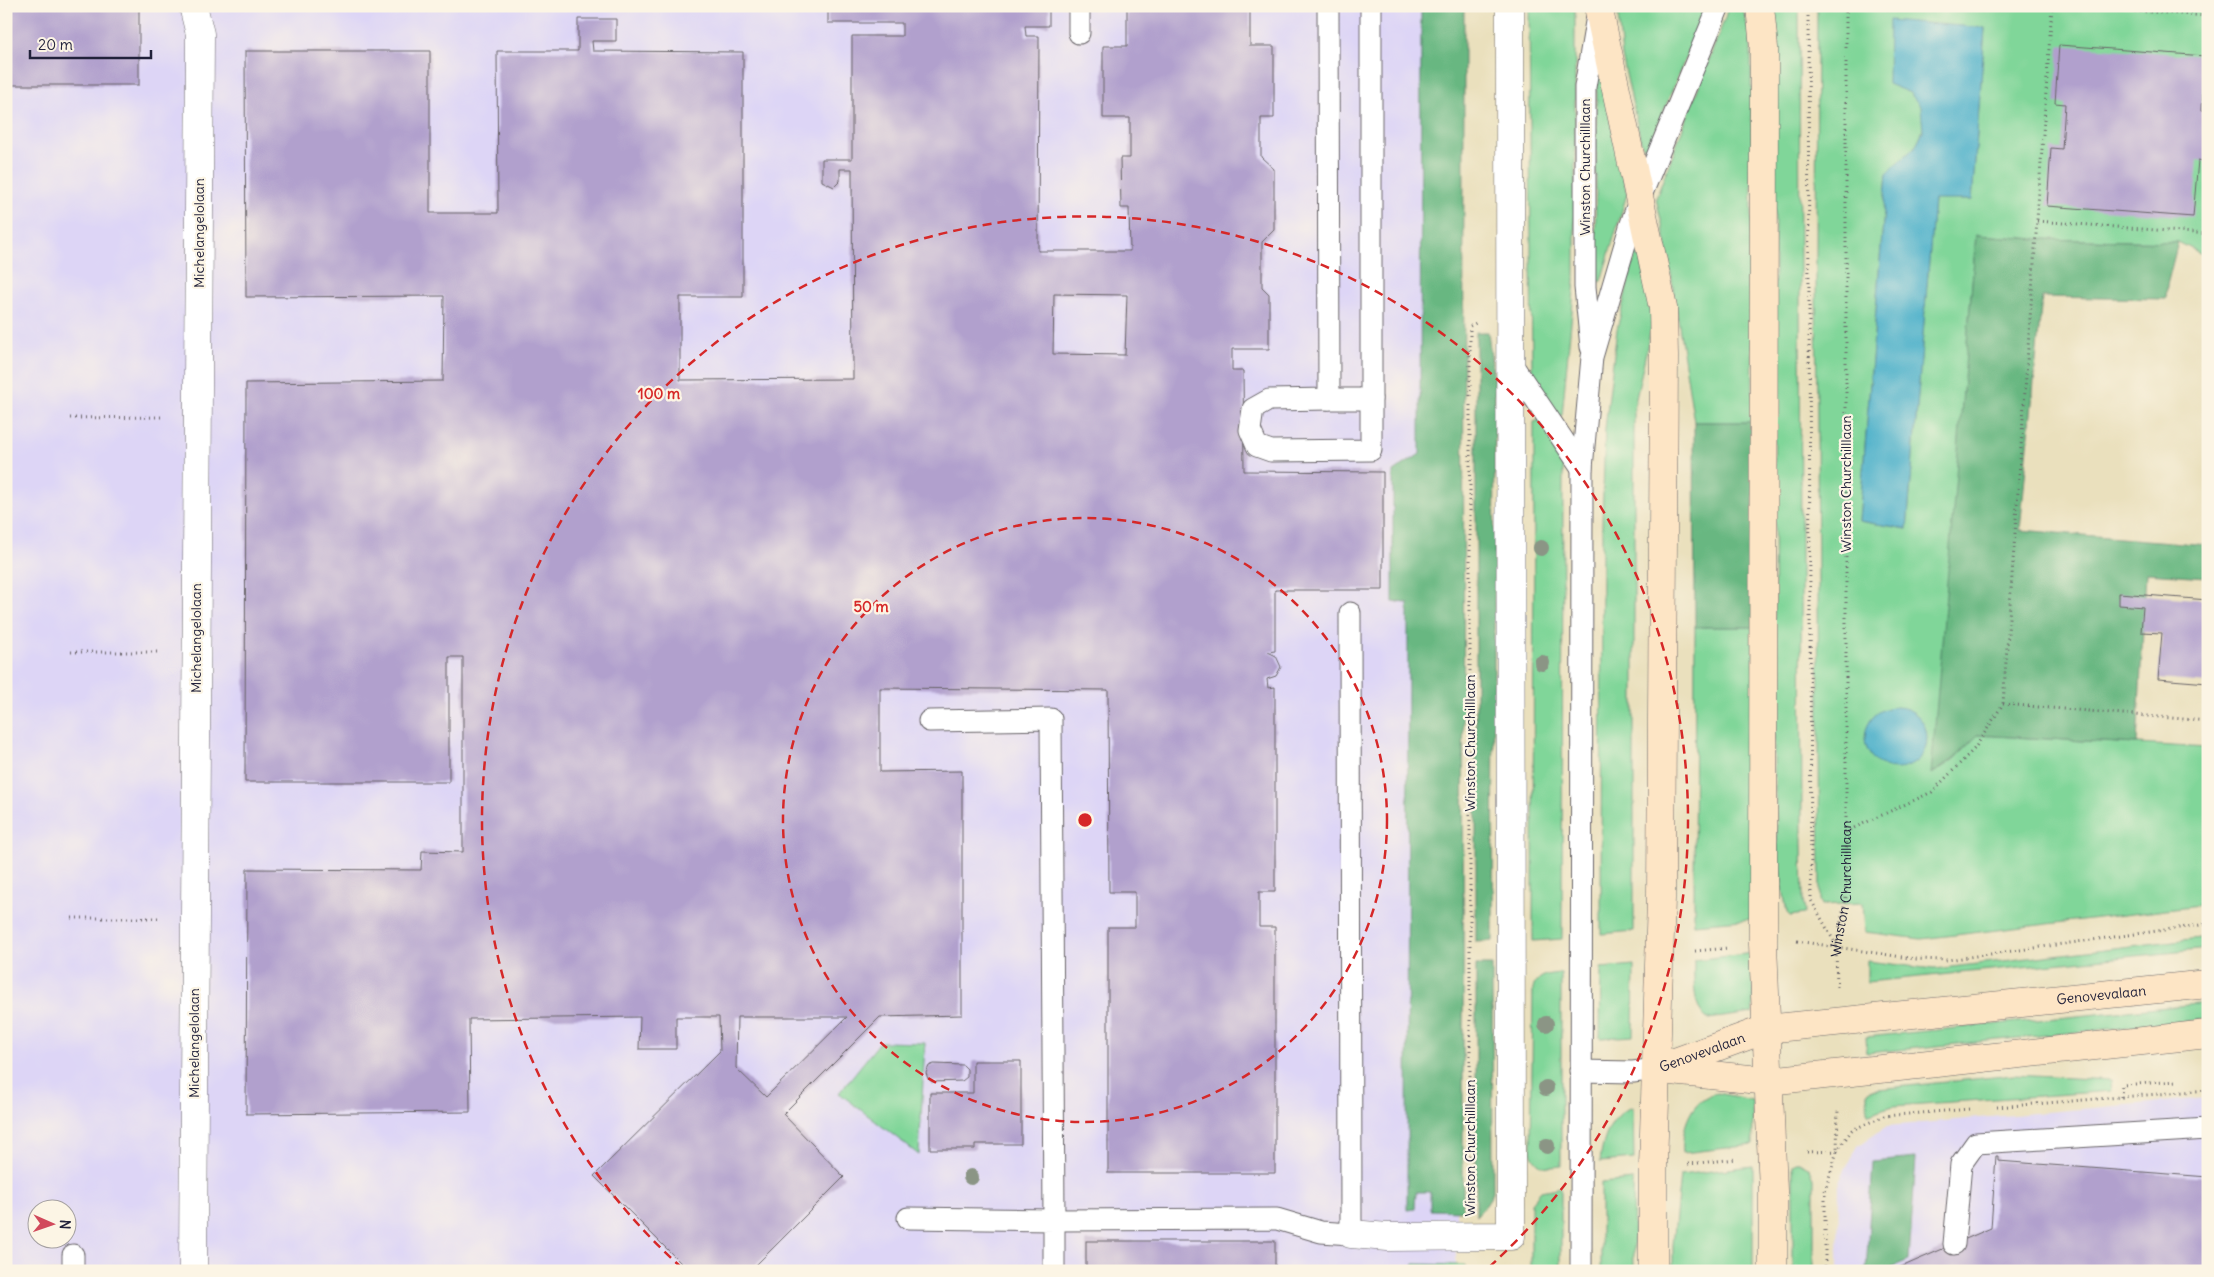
<svg xmlns="http://www.w3.org/2000/svg" width="2214" height="1277" viewBox="0 0 2214 1277" font-family="Delius,sans-serif">
<style>
.built{fill:#ddd5f6;fill-rule:evenodd}
.green{fill:#80d699;stroke:#517c6a;fill-rule:evenodd}
.forest{fill:#68b781;stroke:#456c5e}
.water{fill:#4bb0ca;stroke:#366982}
.building{fill:#b1a0cd;fill-rule:evenodd}
.lines{fill:none;stroke-linecap:round;stroke-linejoin:round}
.service-casing{stroke:#686468;stroke-width:23}
.pedestrian-casing{stroke:#686468;stroke-width:29}
.minor-casing{stroke:#686468;stroke-width:29}
.secondary-casing{stroke:#686468;stroke-width:29}
.path{stroke:#686468;stroke-width:3;stroke-dasharray:1 4;stroke-linecap:butt}
.service{stroke:#fff;stroke-width:21}
.pedestrian{stroke:#fff;stroke-width:28}
.minor{stroke:#fff;stroke-width:28}
.secondary{stroke:#fde5c5;stroke-width:28}
.tree{fill:#8b9585}
.ring{fill:none;stroke:#d62828;stroke-width:2.5;stroke-dasharray:9 6}
.labels{text-anchor:middle;dominant-baseline:central;stroke-width:4.5;stroke-linejoin:round;paint-order:stroke}
.street-label{font-size:14px;fill:#22223b;stroke:#fcf5e5}
.centre{fill:#d62828;stroke:#fcf5e5;stroke-width:2.5}
.ring-label{font-size:15px;text-anchor:middle;font-weight:bold;fill:#d62828;stroke:#fcf5e5;stroke-width:4.5;stroke-linejoin:round;paint-order:stroke}
</style>
<rect width="100%" height="100%" fill="#fcf5e5"/>
<filter id="ink" filterUnits="userSpaceOnUse"><feTurbulence type="fractalNoise" baseFrequency=".02" numOctaves="2"/><feDisplacementMap in="SourceGraphic" scale="10" xChannelSelector="R" yChannelSelector="G"/><feConvolveMatrix kernelMatrix="1 2 1 2 8 2 1 2 1" color-interpolation-filters="sRGB"/></filter>
<filter id="wash" filterUnits="userSpaceOnUse"><feTurbulence type="fractalNoise" baseFrequency=".0096" numOctaves="4" result="noise"/><feDisplacementMap in="SourceGraphic" scale="20" xChannelSelector="R" yChannelSelector="G"/><feGaussianBlur stdDeviation="1.12" result="paint"/><feColorMatrix in="noise" values="0 0 0 0 0 0 0 0 0 0 0 0 0 0 0 0 0 1.4 0 .05"/><feComposite in="paint" operator="in"/></filter>
<g filter="url(#wash)">
<rect width="100%" height="100%" fill="#eae0bd"/>
<g class="built">
<path d="M6,6h1447l3,533v732h-1450zM38,1210h30v30h-30z"/>
<polygon points="2208,1098 2208,1271 1838,1271 1839,1182 1858,1146 1887,1126"/>
</g>
<g class="green">
<polygon points="1529,6 1575,6 1575,281 1562,415 1559,417 1532,372"/>
<polygon points="1617,6 1707,6 1648,149 1642,146 1622,56"/>
<polygon points="1728,6 1742,6 1751,39 1753,422 1694,422 1666,242 1656,198 1725,18"/>
<polygon points="1775,6 1799,6 1802,843 1803,901 1805,911 1804,914 1790,916 1787,913 1778,859 1774,763"/>
<path d="M1817,6h391v251l-30,-15 -140,-3 -62,-4 -44,539 22,-15 24,-24 230,13v157l-287,34 -56,-7 -2,-29 -41,2 -2,-5 -4,-634zM1985,28l-13,172 -38,-1 -27,330 -48,-8 28,-348c21,-15 43,-36 35,-65 -2,-5 -9,-11 -12,-15z"/>
<polygon points="1597,78 1601,79 1627,194 1601,281 1597,283 1595,281"/>
<polygon points="1636,251 1640,252 1653,319 1634,408 1634,931 1601,934 1602,525 1605,429 1617,329"/>
<polygon points="1539,420 1563,460 1562,939 1533,941 1534,422"/>
<polygon points="1695,627 1754,627 1753,919 1694,924"/>
<polygon points="2208,937 2208,949 1867,982 1867,961 1934,969"/>
<path d="M1753,953v60l-45,6 -2,-1c-14,-13 -12,-41 -12,-58z"/>
<polygon points="1634,965 1633,1036 1600,1038 1601,968"/>
<path d="M1561,973v193c-15,2 -24,2 -30,-14l2,-164c5,-13 15,-14 28,-15z"/>
<polygon points="2208,1003 2208,1019 1867,1053 1866,1037"/>
<polygon points="880,1042 925,1043 919,1155 839,1093"/>
<polygon points="2013,1075 2111,1080 2112,1091 1893,1106 1869,1114 1867,1111 1867,1092 1869,1090"/>
<path d="M1718,1093l34,7 1,45 -70,8c-2,-25 8,-56 35,-60z"/>
<path d="M1633,1107l1,52 -34,3c2,-20 10,-48 33,-55z"/>
<polygon points="1795,1162 1799,1162 1810,1168 1814,1178 1814,1271 1793,1271 1793,1165"/>
<polygon points="1753,1166 1753,1271 1673,1271 1673,1245 1680,1175"/>
<polygon points="1633,1180 1634,1271 1601,1271 1601,1183"/>
<polygon points="1561,1187 1561,1271 1531,1271 1531,1203 1541,1191"/>
<polygon points="1414,1264 1465,1265 1465,1271 1410,1271"/>
</g>
<g class="forest">
<polygon points="1421,6 1464,6 1463,1211 1430,1210 1430,1192 1416,1192 1415,1208 1407,1209 1408,603 1393,602 1393,472 1420,454 1420,449"/>
<polygon points="1976,235 2038,239 2178,242 2167,285 2166,299 2042,297 2020,530 2208,545 2208,577 2146,573 2137,744 1978,735 1954,758 1931,774"/>
<polygon points="1476,332 1488,332 1495,389 1493,941 1476,942"/>
<polygon points="1694,422 1753,422 1754,627 1695,627"/>
<polygon points="1476,965 1492,965 1493,1192 1487,1204 1476,1216"/>
<polygon points="1916,1158 1909,1260 1882,1271 1866,1271 1873,1162"/>
</g>
<g class="water">
<polygon points="1889,20 1985,28 1972,200 1934,200 1907,529 1859,521 1887,173 1915,147 1923,131 1921,107 1910,93 1888,84"/>
<circle cx="1896" cy="738" r="31"/>
</g>
<g id="blocks">
<g class="building">
<rect x="6" y="6" width="133" height="79"/>
<path d="M828,6h221v20h-24l1,10h13l-1,215h92l-1,-43h-8l-1,-50h10v-40h-27v-72h24v-40h123v40h24v72h-13v39l13,12v61l-12,12v45l7,7v55h-37v22h11l1,100 139,1v118h-108v61l-7,1 8,4 5,11 -5,9 -9,3 1,9 7,-1v205h-16v35h16v246h-167v-246h27v-35h-26l-1,-202 -228,-2v84l82,-1v244l-82,2 -97,97 61,63 -94,94h-61l-95,-95 126,-125 -1,-34h-43v32h-37l1,-32 -171,2 1,93 -224,2 1,-245 174,1 1,-19 41,1v-195h-14v125h-204l1,-399 197,-2 1,-85 -198,1 -1,-246h185v162h68l-1,-162h81v-32h38v22h-24l1,10 150,1v245h-63v83l173,-1 -1,-210h-12v12l-6,6 -12,-6v-22h30v-123h50v-13h-74zM1054,294l73,1 -2,60 -72,-1zM737,1017h110l-81,80 -30,-29z"/>
<polygon points="2059,45 2205,56 2202,110 2208,111 2208,162 2198,160 2193,217 2047,206 2051,148 2062,149 2065,104 2055,103"/>
<polygon points="2119,593 2208,600 2208,683 2158,679 2162,633 2141,632 2143,607 2119,605"/>
<polygon points="973,1061 1021,1061 1021,1144 975,1144 975,1149 930,1149 930,1093 973,1093"/>
<polygon points="934,1064 963,1065 967,1069 967,1077 962,1081 932,1082 928,1079 926,1073 929,1066"/>
<polygon points="1996,1156 1998,1156 1998,1161 2208,1177 2208,1271 1892,1271 1991,1228"/>
<rect x="1086" y="1241" width="189" height="30"/>
</g>
</g>
</g>
<g filter="url(#ink)">
<use href="#blocks" fill-opacity="0" stroke="#686468" stroke-width="1"/>
<g class="lines">
<g class="service-casing">
<g id="service">
<polyline points="1328,6 1329,399 1269,400 1253,409 1250,430 1257,446 1271,451 1371,450 1371,6"/>
<polyline points="1079,33 1079,6"/>
<polyline points="1591,347 1585,287 1585,87 1597,16"/>
<polyline points="1511,363 1582,468"/>
<polyline points="1329,399 1371,399"/>
<polyline points="929,721 1051,719 1054,1220 1277,1219 1321,1232 1351,1234 1350,613"/>
<polyline points="1580,1071 1633,1072 1656,1069"/>
<polyline points="908,1218 1054,1220 1054,1271"/>
<polyline points="1954,1244 1961,1164 1976,1143 2208,1129"/>
<polyline points="73,1271 73,1255"/>
<polyline points="1581,1271 1582,468 1592,357 1630,227 1640,198 1719,6"/>
</g>
</g>
<g class="pedestrian-casing">
<polyline id="pedestrian" points="193,6 200,34 193,1271"/>
</g>
<g class="minor-casing">
<polyline id="minor" points="1351,1234 1388,1237 1511,1236 1510,6"/>
</g>
<g class="secondary-casing">
<g id="secondary">
<polyline points="1598,6 1663,308 1664,356 1661,898 1653,1168 1653,1271"/>
<polyline points="1760,6 1764,48 1763,944 1773,1191 1773,1271"/>
<path id="s2" d="M1656,1069l110,-40 442,-45"/>
<polyline points="1662,1070 1769,1081 2208,1034"/>
</g>
</g>
<g class="path">
<polyline points="1808,6 1811,900 1836,945"/>
<polyline points="2065,6 2208,16"/>
<polyline points="2037,221 2208,234"/>
<polyline points="70,418 162,417"/>
<polyline points="71,652 161,652"/>
<polyline points="2003,704 2208,721"/>
<polyline points="1845,832 1932,792 1975,748 2003,704 2052,6"/>
<polyline points="72,918 159,918"/>
<polyline points="1797,941 1915,959 1947,960 2208,924"/>
<polyline points="1695,951 1729,948"/>
<path id="s1" d="M1837,987l-1,-41 10,-49v-891"/>
<polyline points="2121,1097 2122,1085 2177,1081"/>
<polyline points="1997,1107 2208,1090"/>
<polyline points="1807,1152 1837,1151 1852,1130 1884,1116 1970,1109"/>
<polyline points="1688,1164 1737,1159"/>
<polyline points="1470,1201 1470,326 1476,323"/>
<polyline points="1825,1271 1825,1191 1837,1151 1838,1108"/>
</g>
<use href="#service" class="service"/>
<use href="#pedestrian" class="pedestrian"/>
<use href="#minor" class="minor"/>
<use href="#secondary" class="secondary"/>
</g>
<g class="tree">
<circle cx="1541" cy="548" r="8"/>
<circle cx="1542" cy="663" r="8"/>
<circle cx="1546" cy="1024" r="8"/>
<circle cx="1546" cy="1088" r="8"/>
<circle cx="1547" cy="1146" r="8"/>
<circle cx="971" cy="1177" r="8"/>
</g>
</g>
<g class="ring">
<circle cx="1085" cy="820" r="302"/>
<path d="M682 1268A603 603 0 1 1 1488 1268"/>
</g>
<g class="labels">
<g class="street-label">
<text transform="translate(1585 167) rotate(-90)">Winston Churchilllaan</text>
<text transform="translate(199 233) rotate(-90)">Michelangelolaan</text>
<text transform="translate(1846 484) rotate(-90)">Winston Churchilllaan</text>
<text transform="translate(196 638) rotate(-90)">Michelangelolaan</text>
<text transform="translate(1470 743) rotate(-90)">Winston Churchilllaan</text>
<text stroke="none"><textPath href="#s1" startOffset="99">Winston Churchilllaan</textPath></text>
<text stroke="none"><textPath href="#s2" startOffset="454">Genovevalaan</textPath></text>
<text transform="translate(194 1043) rotate(-90)">Michelangelolaan</text>
<text stroke="none"><textPath href="#s2" startOffset="49">Genovevalaan</textPath></text>
<text transform="translate(1470 1148) rotate(-90)">Winston Churchilllaan</text>
</g>
</g>
<circle cx="1085" cy="820" r="8" class="centre"/>
<g class="ring-label">
<text x="659" y="399">100 m</text>
<text x="871" y="612">50 m</text>
</g>
<rect width="2214" height="1277" fill="none" stroke="#fcf5e5" stroke-width="25"/>
<g transform="translate(52 1224) rotate(92)"><circle r="24" fill="#fcf5e5" stroke="#a5a1a1"/>
<path d="M0-4L9 19L0 12L-9 19Z" fill="#d1495b"/>
<text y="-8" font-size="14" font-weight="bold" text-anchor="middle" fill="#22223b">N</text>
</g>
<path d="M30 50v8h121v-8" fill="none" stroke="#22223b" stroke-width="2.5"/>
<text x="38" y="50" font-size="15" fill="#22223b" stroke="#fcf5e5" stroke-width="4" paint-order="stroke">20 m</text>
</svg>
